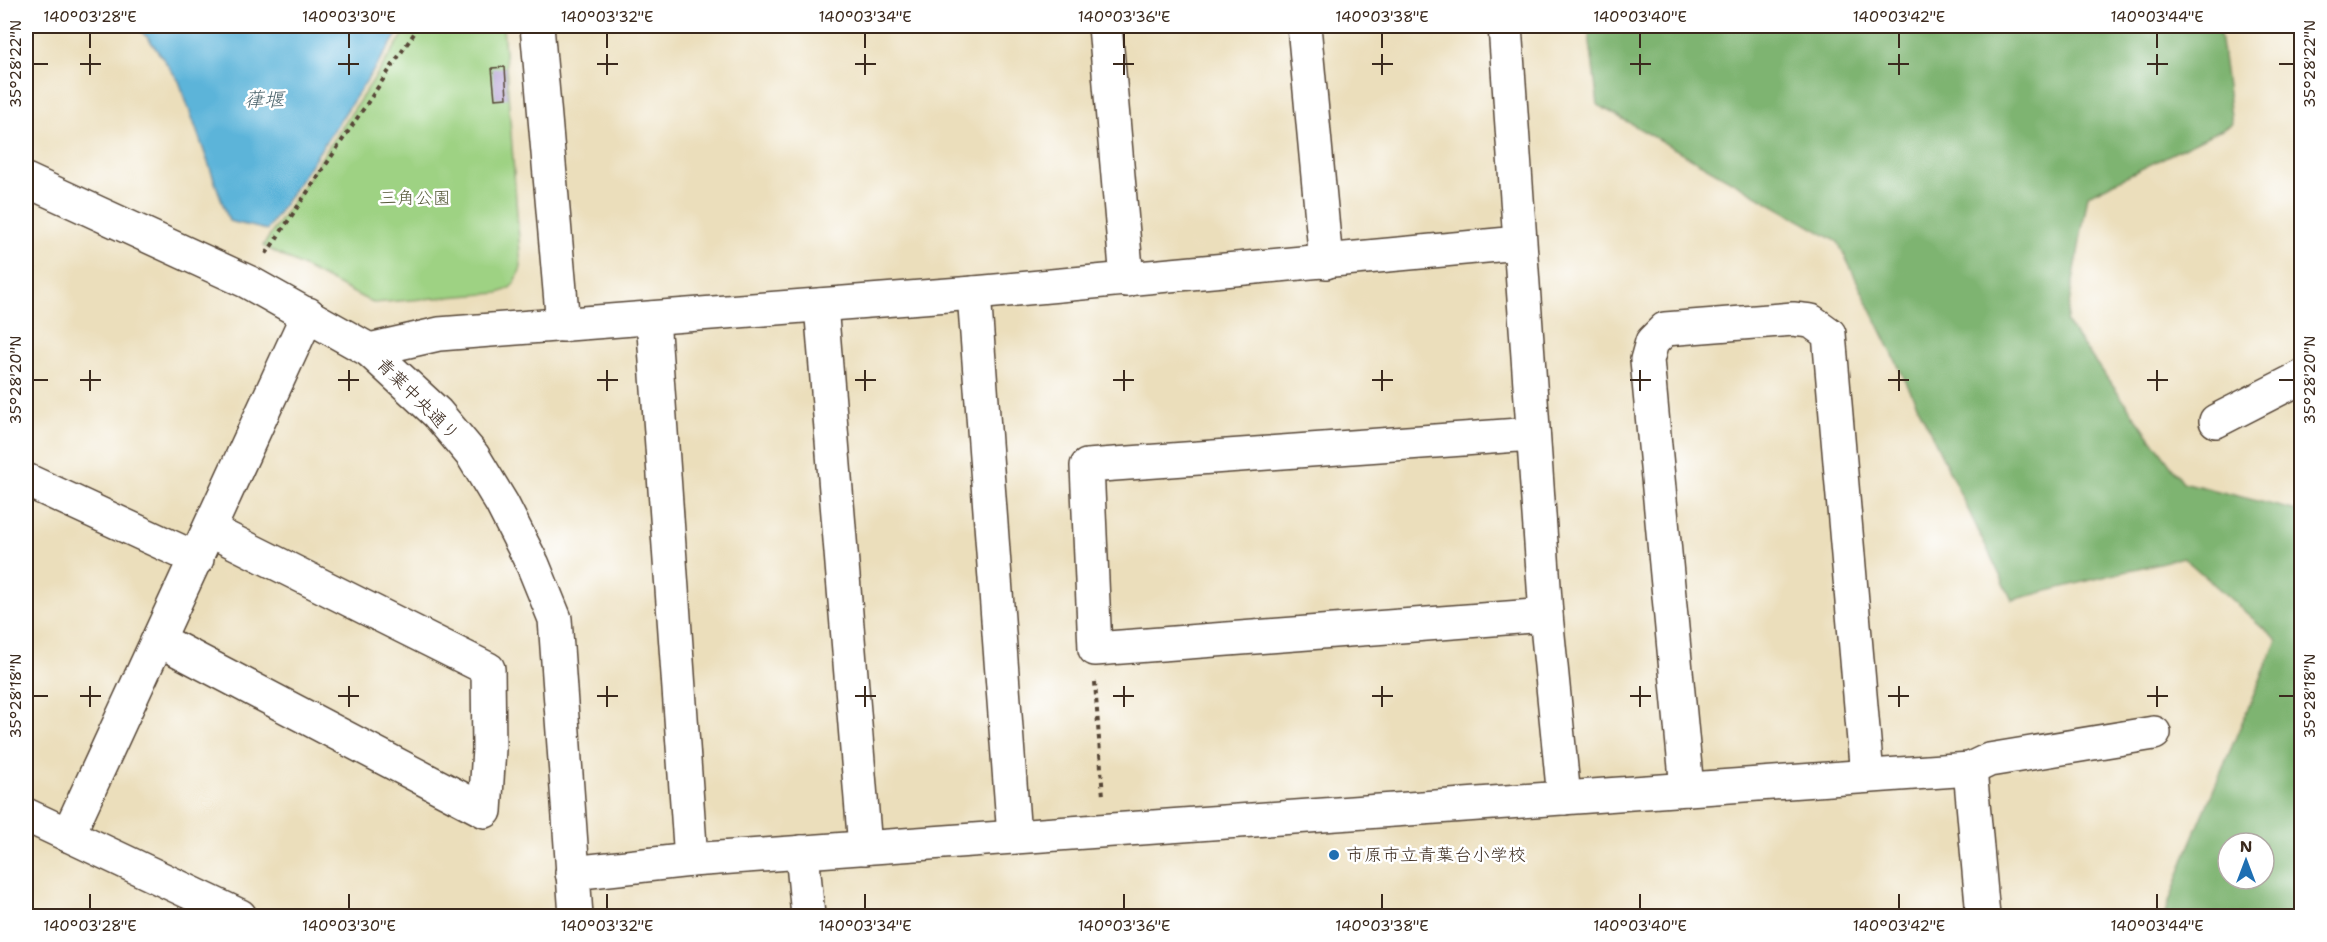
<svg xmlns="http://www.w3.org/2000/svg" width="2327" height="942" viewBox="0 0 2327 942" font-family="'Shantell Sans','Klee One',sans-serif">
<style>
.green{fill:#9ed283;stroke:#6c7e50;stroke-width:1.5}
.forest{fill:#7eb471;stroke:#5c6f48;stroke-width:1.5;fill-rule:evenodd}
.water{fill:#5bb4d9;stroke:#4b6f7c;stroke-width:1.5}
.building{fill:#b09bd1}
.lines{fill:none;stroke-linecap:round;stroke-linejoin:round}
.minor-casing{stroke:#554536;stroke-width:36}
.tertiary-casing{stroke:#554536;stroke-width:36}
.path{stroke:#554536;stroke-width:4;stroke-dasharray:4.5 4.5;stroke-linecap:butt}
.minor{stroke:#fff;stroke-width:33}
.tertiary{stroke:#fff;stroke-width:33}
.ticks{fill:none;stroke:#3b2a1e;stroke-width:2}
.poi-dot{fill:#1f6fb2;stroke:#fff;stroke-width:2}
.labels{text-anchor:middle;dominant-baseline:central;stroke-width:5;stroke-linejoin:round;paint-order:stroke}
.park-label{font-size:18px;fill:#595c3c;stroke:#fff}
.street-label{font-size:18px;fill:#3b2a1e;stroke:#fff}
.poi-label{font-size:18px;fill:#3b2a1e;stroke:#fff;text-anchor:start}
.water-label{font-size:20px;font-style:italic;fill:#486169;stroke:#fff}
.neatline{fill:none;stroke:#3b2a1e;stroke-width:2}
.ticks-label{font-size:15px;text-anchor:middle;fill:#3b2a1e}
</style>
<rect width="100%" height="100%" fill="#fff"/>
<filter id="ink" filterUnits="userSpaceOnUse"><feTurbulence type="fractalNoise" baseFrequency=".0167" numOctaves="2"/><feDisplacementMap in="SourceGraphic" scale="12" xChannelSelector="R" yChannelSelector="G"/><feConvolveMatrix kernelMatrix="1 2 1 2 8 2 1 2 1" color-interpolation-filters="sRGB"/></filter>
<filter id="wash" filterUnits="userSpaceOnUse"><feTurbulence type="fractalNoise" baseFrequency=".008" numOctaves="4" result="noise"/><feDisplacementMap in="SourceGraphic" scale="24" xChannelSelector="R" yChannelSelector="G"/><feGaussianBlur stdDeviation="1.35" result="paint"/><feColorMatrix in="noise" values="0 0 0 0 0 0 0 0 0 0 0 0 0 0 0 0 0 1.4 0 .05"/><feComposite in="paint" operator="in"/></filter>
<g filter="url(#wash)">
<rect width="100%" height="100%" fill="#ebdebb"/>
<path class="green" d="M409,26h94l18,241c-5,15 -7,22 -23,26l-125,10 -110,-57z"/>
<path class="forest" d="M1588,26h631l13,98 -144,71 -22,127 117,160 118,30v404h-137l24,-66 89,-210 -94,-83 -171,43 -174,-358 -240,-137zM2228,843h36v36h-36z"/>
<polygon class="water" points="135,26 403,26 267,230 229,221 179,81 149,39"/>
<g id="blocks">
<polygon class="building" points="505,67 507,98 495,99 492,68"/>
</g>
</g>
<g filter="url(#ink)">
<use href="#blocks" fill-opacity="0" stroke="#554536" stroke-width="1.5"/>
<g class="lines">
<g class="minor-casing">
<g id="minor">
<polyline points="537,26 563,325"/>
<polyline points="1105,26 1127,280"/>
<polyline points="1304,26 1326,262"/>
<polyline points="1505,26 1546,615 1564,798"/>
<polyline points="974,293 1014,837"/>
<polyline points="821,305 865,848"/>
<polyline points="653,318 691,860"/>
<polyline points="369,350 439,334 974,293 1519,243"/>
<polyline points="2216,421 2302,377"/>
<polyline points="1533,434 1087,466 1095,649 1546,615"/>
<polyline points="26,480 197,559"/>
<polyline points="159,640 485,811 489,749 488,669 210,530"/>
<polyline points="1970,769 1983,916"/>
<polyline points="1687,789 1647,360 1652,342 1665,329 1793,319 1811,321 1829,334 1867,776"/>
<polyline points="26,815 240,916"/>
<polyline points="68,835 308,314"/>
<polyline points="802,852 808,916"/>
<polyline points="572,873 691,860 1970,769 1989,760 2154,733"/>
</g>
</g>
<g class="tertiary-casing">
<polyline id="tertiary" points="26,180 248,282 369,350 437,413 473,456 502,504 533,565 555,619 576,916"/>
</g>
<g class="path">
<polyline points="266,254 419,26"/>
<polyline points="1095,682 1103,797"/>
</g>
<use href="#minor" class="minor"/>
<use href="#tertiary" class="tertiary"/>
</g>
</g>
<path class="ticks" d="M90,33v15M349,33v15M607,33v15M865,33v15M1124,33v15M1382,33v15M1640,33v15M1899,33v15M2157,33v15M90,54v21M349,54v21M607,54v21M865,54v21M1124,54v21M1382,54v21M1640,54v21M1899,54v21M2157,54v21M33,64h15M80,64h21M338,64h21M597,64h21M855,64h21M1113,64h21M1372,64h21M1630,64h21M1888,64h21M2147,64h21M2279,64h15M90,370v21M349,370v21M607,370v21M865,370v21M1124,370v21M1382,370v21M1640,370v21M1899,370v21M2157,370v21M33,380h15M80,380h21M338,380h21M597,380h21M855,380h21M1113,380h21M1372,380h21M1630,380h21M1888,380h21M2147,380h21M2279,380h15M90,686v21M349,686v21M607,686v21M865,686v21M1124,686v21M1382,686v21M1640,686v21M1899,686v21M2157,686v21M33,696h15M80,696h21M338,696h21M597,696h21M855,696h21M1113,696h21M1372,696h21M1630,696h21M1888,696h21M2147,696h21M2279,696h15M90,894v15M349,894v15M607,894v15M865,894v15M1124,894v15M1382,894v15M1640,894v15M1899,894v15M2157,894v15"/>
<circle class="poi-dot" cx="1334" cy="855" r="6"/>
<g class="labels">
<g class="park-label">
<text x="415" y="198">三角公園</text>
</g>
<g class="street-label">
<text transform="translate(418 399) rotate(45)">青葉中央通り</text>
</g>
<g class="poi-label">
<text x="1346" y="855">市原市立青葉台小学校</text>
</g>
<g class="water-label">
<text x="264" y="99">葎堰</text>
</g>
</g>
<rect width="2327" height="942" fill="none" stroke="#fff" stroke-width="66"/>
<g transform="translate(2246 861)"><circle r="28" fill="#ffffff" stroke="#b1aaa5" stroke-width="1.5"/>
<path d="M0-4.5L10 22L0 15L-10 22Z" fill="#1f6fb2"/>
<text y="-9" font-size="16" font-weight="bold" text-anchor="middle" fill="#3b2a1e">N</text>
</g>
<rect x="33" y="33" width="2261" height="876" class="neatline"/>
<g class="ticks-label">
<text x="90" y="22">140°03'28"E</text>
<text x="349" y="22">140°03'30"E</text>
<text x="607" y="22">140°03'32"E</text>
<text x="865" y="22">140°03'34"E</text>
<text x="1124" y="22">140°03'36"E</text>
<text x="1382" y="22">140°03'38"E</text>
<text x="1640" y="22">140°03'40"E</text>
<text x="1899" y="22">140°03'42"E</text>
<text x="2157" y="22">140°03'44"E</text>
<text transform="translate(16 64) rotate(-90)" y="5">35°28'22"N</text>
<text transform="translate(2310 64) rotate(-90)" y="5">35°28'22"N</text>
<text transform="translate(16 380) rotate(-90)" y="5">35°28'20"N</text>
<text transform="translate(2310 380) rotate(-90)" y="5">35°28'20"N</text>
<text transform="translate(16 696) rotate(-90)" y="5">35°28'18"N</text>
<text transform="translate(2310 696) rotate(-90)" y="5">35°28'18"N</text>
<text x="90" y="931">140°03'28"E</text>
<text x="349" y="931">140°03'30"E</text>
<text x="607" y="931">140°03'32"E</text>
<text x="865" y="931">140°03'34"E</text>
<text x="1124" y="931">140°03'36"E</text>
<text x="1382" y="931">140°03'38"E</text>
<text x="1640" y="931">140°03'40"E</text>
<text x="1899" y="931">140°03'42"E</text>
<text x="2157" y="931">140°03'44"E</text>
</g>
</svg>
